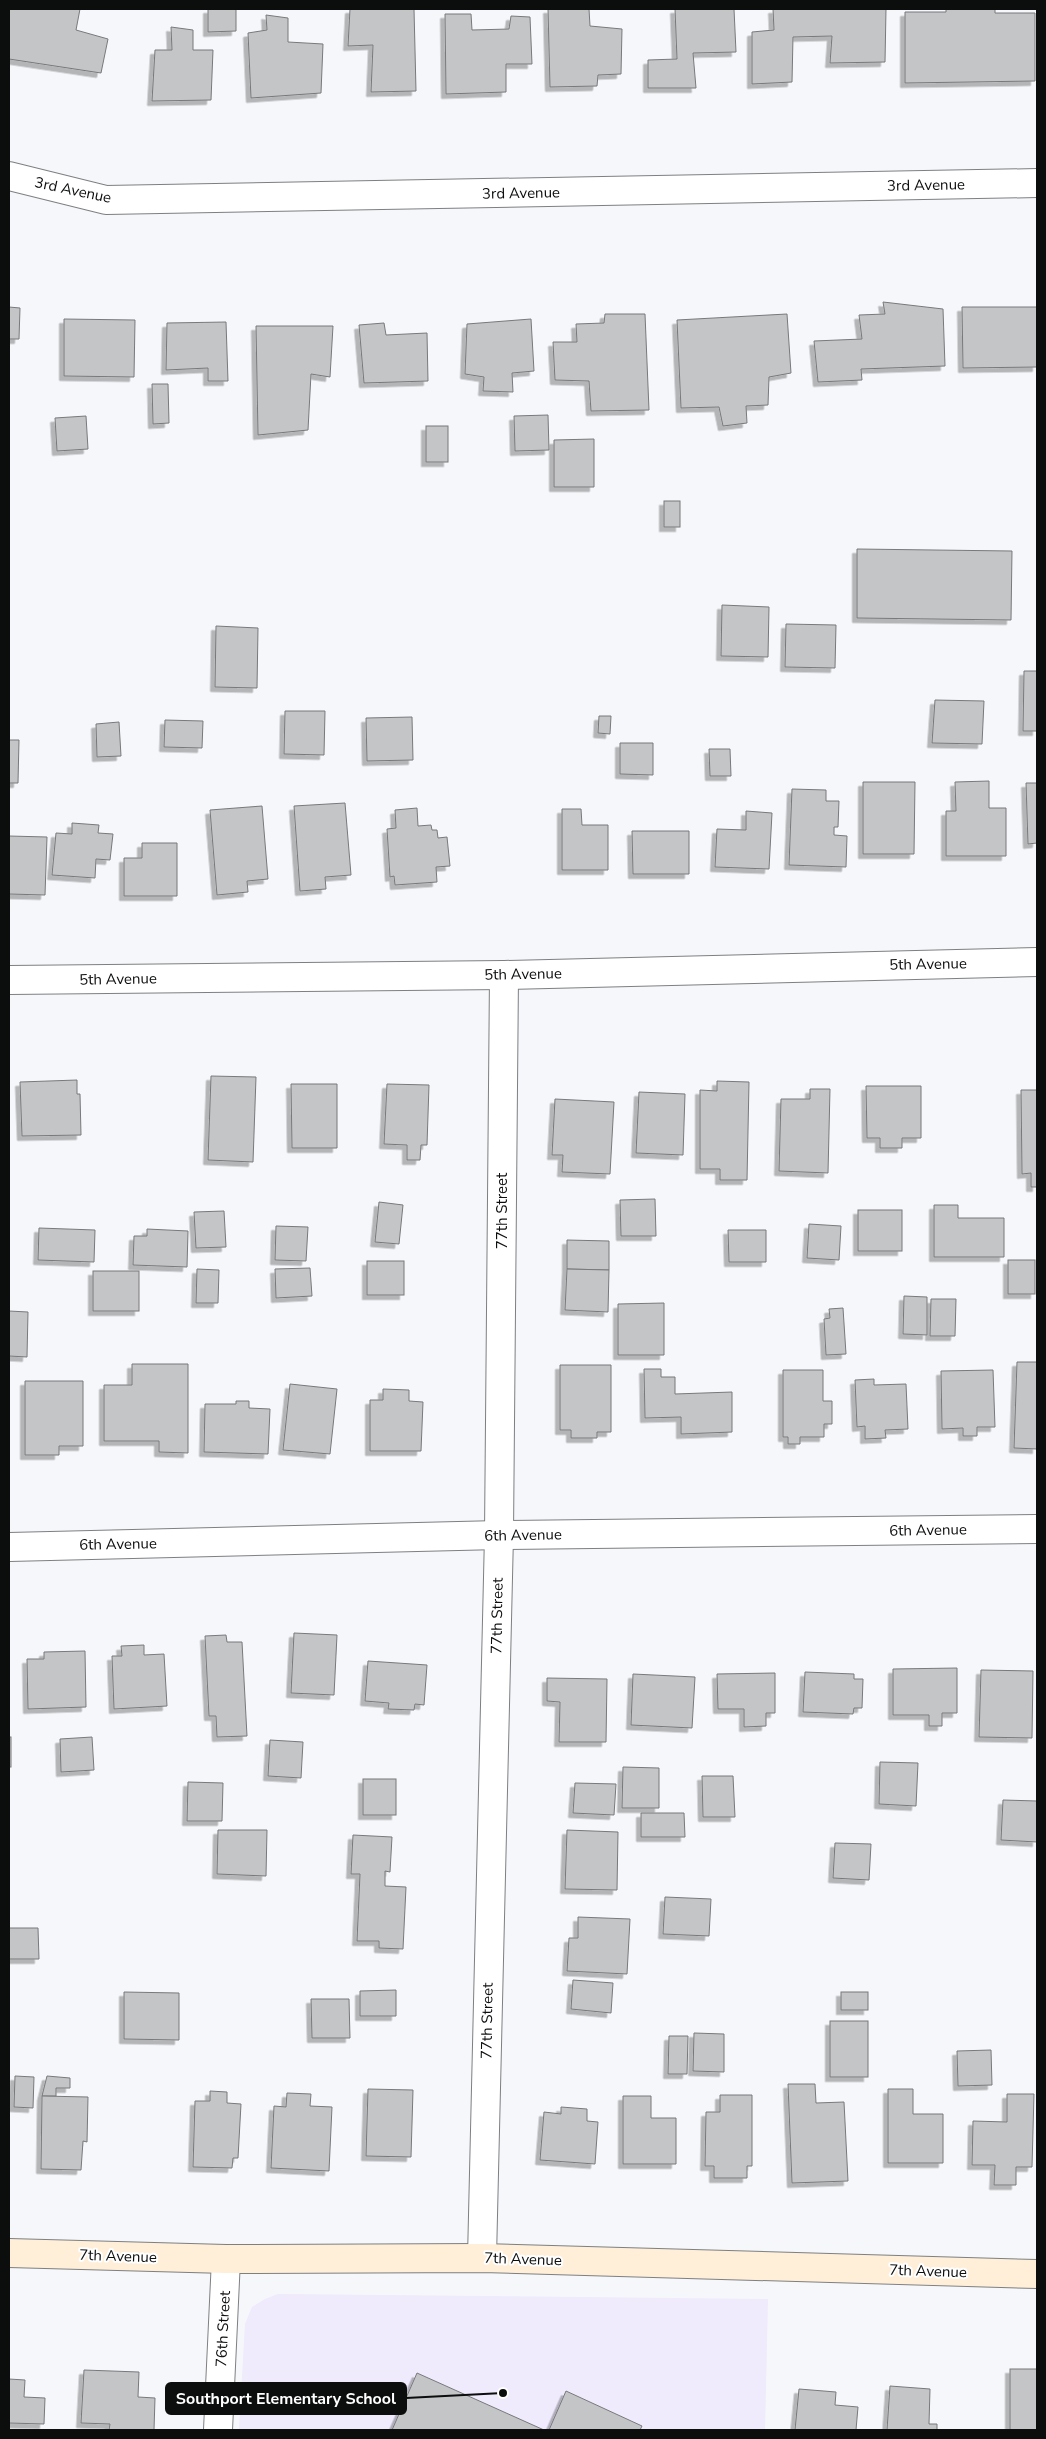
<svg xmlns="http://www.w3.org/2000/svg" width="1046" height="2439" viewBox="0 0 1046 2439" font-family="'Nunito Sans',sans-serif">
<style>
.education{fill:#efeafc}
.building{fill:#c4c5c7;stroke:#78797b;filter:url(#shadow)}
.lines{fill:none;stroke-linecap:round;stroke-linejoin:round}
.street-casing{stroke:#7d7f81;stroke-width:30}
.secondary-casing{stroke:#7d7f81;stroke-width:30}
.street{stroke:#fff;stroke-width:28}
.secondary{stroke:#ffefd9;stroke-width:28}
.labels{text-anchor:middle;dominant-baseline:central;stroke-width:4;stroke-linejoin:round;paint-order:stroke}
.street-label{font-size:15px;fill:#0c0d0d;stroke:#fff}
.leader{fill:none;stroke:#0c0d0d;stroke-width:2}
.callout-dot{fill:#0c0d0d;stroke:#fff;stroke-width:2}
.callout{fill:#0c0d0d;stroke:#0c0d0d;stroke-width:2}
.callout-label{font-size:16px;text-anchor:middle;font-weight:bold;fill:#fff}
</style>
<defs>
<filter id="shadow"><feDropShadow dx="-4.5" dy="4.5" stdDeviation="0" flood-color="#0004"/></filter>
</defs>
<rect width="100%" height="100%" fill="#f6f7fa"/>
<polygon class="education" points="278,2294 768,2299 765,2430 239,2430 245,2324 252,2307 265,2299"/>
<g class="building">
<polygon points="9,9 80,9 76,30 108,39 101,73 9,59 9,69"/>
<polygon points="208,9 236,9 236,31 208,32"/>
<polygon points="350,9 414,9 416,91 371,92 373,45 348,46"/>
<polygon points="548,9 589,9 590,26 622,29 621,74 598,75 597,86 550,87"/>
<polygon points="675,9 734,9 736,52 693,53 696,88 648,88 648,60 677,59"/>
<polygon points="773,9 886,9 885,62 830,63 832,36 793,37 792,82 752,84 752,32 774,30"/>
<polygon points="946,9 995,9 995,13 1035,13 1035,81 905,83 905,12 946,12"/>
<polygon points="445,14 471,14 472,30 509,29 511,16 530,17 532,64 506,64 506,92 446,94"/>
<polygon points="266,15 288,18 288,42 323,44 321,93 251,98 248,33 267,30"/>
<polygon points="171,27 193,30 193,50 213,50 211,100 152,101 155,50 172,50"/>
<polygon points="883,302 943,309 945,366 861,369 862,380 818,382 814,341 862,339 859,315 885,314"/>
<polygon points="9,307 20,308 19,339 9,339"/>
<polygon points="962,307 1037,307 1037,367 963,368"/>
<polygon points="605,314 645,314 649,410 591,411 589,381 555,380 553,342 577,342 576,324 604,323"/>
<polygon points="787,314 791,373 769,377 768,405 746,406 747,423 723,426 719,407 681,408 677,320"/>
<polygon points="64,319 135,320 134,377 64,376"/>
<polygon points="531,319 534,371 512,373 513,392 483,391 484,377 465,374 467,324"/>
<polygon points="226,322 228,381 208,381 208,368 166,370 167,323"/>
<polygon points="384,323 386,335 427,333 428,381 364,383 359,325"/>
<polygon points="256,326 333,326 330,377 311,374 308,430 258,435"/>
<polygon points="152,384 168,384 169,423 153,424"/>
<polygon points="548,415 549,450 515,451 514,416"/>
<polygon points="86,416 88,449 57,451 55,418"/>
<rect x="426" y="426" width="22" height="36"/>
<polygon points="594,439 594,487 554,487 554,440"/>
<rect x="664" y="501" width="16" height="26"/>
<polygon points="857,549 1012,551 1011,620 857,618"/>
<polygon points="722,605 769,607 768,657 721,656"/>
<polygon points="786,624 836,625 835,668 785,667"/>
<polygon points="216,626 258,628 257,688 215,687"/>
<polygon points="1024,671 1037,671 1037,731 1023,731"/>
<polygon points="935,700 984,701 982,744 932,743"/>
<polygon points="285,711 325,711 324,755 284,754"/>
<polygon points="599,716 611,716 610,734 598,733"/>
<polygon points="412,717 413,760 367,761 366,718"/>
<polygon points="165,720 203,721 202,748 164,747"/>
<polygon points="119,722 121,756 97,757 96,724"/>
<polygon points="9,740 19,740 18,783 9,783"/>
<polygon points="620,743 653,743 653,775 620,774"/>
<polygon points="709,749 730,749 731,776 710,776"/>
<polygon points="989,781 989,808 1006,808 1006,856 946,856 946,811 956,811 955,782"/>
<polygon points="863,782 915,782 914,854 863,854"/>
<polygon points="1026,783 1037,783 1037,843 1028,844"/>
<polygon points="792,789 826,790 826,801 839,801 838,827 834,827 834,835 847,836 846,867 789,865"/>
<polygon points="345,803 351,875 325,877 326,889 300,891 294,806"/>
<polygon points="262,806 268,879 247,881 248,892 217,895 210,810"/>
<polygon points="417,808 418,826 431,825 432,830 437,830 438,838 447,837 450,866 436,867 437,882 395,885 394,876 390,877 387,829 396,828 395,810"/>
<polygon points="562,809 581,809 582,825 608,825 608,870 562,870"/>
<polygon points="746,811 772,813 769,869 715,867 717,829 746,830"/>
<polygon points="72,823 99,825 98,833 113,834 110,860 96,859 95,878 52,875 56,833 72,834"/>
<polygon points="632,831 689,831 689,874 633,874"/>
<polygon points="9,836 47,837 45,895 9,894"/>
<polygon points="142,843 177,843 177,896 124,896 124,858 142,858"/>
<polygon points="211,1076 256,1077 253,1162 208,1160"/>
<polygon points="77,1080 77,1094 80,1094 81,1135 22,1136 20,1082"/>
<polygon points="717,1081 749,1082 747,1180 720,1180 720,1169 700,1169 700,1090 717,1091"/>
<polygon points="291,1084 337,1084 337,1148 292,1148"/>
<polygon points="387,1084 429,1085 427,1145 421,1145 420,1160 407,1160 407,1145 384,1144"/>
<polygon points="866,1086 921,1086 921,1138 902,1138 902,1148 880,1148 880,1138 867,1138"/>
<polygon points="810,1089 830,1089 828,1173 779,1171 781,1099 810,1099"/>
<polygon points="1021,1090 1037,1090 1037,1187 1031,1187 1031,1173 1022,1174"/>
<polygon points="639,1092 685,1094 683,1155 636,1153"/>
<polygon points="555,1099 614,1102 610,1174 562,1172 563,1155 552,1155"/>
<polygon points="655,1199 656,1236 621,1236 620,1200"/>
<polygon points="379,1202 403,1205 399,1244 375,1242"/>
<polygon points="934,1205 958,1205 958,1218 1004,1218 1004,1257 934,1257"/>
<rect x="858" y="1210" width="44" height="41"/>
<polygon points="224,1211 226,1247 196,1248 194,1212"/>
<polygon points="809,1224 841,1226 839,1260 807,1258"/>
<polygon points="276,1226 308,1227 306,1261 275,1260"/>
<polygon points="39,1228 95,1230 94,1262 38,1260"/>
<polygon points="147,1229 188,1231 187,1267 133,1265 134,1236 147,1236"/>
<polygon points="728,1230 766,1230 766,1262 729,1262"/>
<polygon points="567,1240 609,1241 609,1270 567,1269"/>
<rect x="1008" y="1260" width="27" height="34"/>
<rect x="367" y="1261" width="37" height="34"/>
<polygon points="310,1268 312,1296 276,1298 275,1269"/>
<polygon points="197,1269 219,1270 218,1303 196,1303"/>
<polygon points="567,1269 609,1270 608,1312 565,1310"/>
<rect x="93" y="1271" width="46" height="40"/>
<polygon points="904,1296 927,1297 927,1335 903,1334"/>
<polygon points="931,1299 956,1299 955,1336 930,1336"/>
<polygon points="664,1303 664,1355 618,1355 618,1304"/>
<polygon points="843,1308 846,1354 826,1355 824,1319 830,1318 829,1309"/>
<polygon points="9,1311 28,1312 27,1357 9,1356"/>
<polygon points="1017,1362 1037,1362 1037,1449 1014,1448"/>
<polygon points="132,1364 188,1364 188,1453 159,1452 159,1441 104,1441 104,1385 132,1385"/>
<polygon points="560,1365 611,1365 611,1432 597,1432 597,1438 571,1438 571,1430 560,1430"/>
<polygon points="644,1369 661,1369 661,1377 675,1377 675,1394 732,1392 732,1432 681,1434 681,1417 645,1418"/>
<polygon points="783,1370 823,1370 823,1401 832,1401 832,1424 824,1424 824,1437 800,1437 800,1444 788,1444 788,1437 783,1437"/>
<polygon points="993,1370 995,1427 977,1427 977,1436 963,1436 963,1428 942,1429 941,1371"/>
<polygon points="874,1379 874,1385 906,1384 908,1429 885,1430 886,1438 865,1439 865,1426 857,1427 855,1380"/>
<polygon points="25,1381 83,1381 83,1446 59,1446 59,1455 25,1455"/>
<polygon points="290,1384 337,1389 330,1454 283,1450"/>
<polygon points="383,1389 409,1390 409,1401 423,1402 421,1451 370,1451 370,1400 383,1400"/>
<polygon points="236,1401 249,1401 249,1408 270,1409 268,1454 204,1452 205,1404 236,1404"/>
<polygon points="294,1633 337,1635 334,1695 291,1693"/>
<polygon points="226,1635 227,1642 242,1642 247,1736 217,1737 216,1716 209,1716 205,1636"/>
<polygon points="144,1645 144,1655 164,1654 167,1706 114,1709 112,1656 122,1656 121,1646"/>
<polygon points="85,1651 86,1707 28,1709 27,1659 44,1659 44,1652"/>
<polygon points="368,1661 427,1665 424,1705 415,1704 414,1710 388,1709 389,1703 365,1701"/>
<polygon points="957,1668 957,1713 942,1713 942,1726 929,1726 929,1715 893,1715 893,1669"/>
<polygon points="981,1670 1033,1671 1032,1738 979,1737"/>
<polygon points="805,1672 854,1674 854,1679 863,1679 862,1708 854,1708 853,1714 803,1712"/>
<polygon points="775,1673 775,1713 766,1713 766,1726 744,1727 744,1709 718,1709 717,1674"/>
<polygon points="633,1674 695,1677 692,1728 631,1725"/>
<polygon points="547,1678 607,1679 606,1742 559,1742 560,1702 547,1701"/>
<rect x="9" y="1737" width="2" height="30"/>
<polygon points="92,1737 94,1770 61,1772 60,1739"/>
<polygon points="270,1740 303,1742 301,1778 268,1776"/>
<polygon points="880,1762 918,1763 916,1806 879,1804"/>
<polygon points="623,1767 659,1768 659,1808 622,1808"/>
<polygon points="702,1776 733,1776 735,1817 703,1817"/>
<rect x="363" y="1779" width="33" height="36"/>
<polygon points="188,1782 223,1783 222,1821 187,1821"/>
<polygon points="575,1783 616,1784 614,1815 573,1813"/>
<polygon points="1003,1800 1037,1801 1037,1842 1001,1840"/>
<polygon points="641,1813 684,1813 685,1837 641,1837"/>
<polygon points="218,1830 267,1830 266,1876 217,1874"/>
<polygon points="567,1830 618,1832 617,1890 565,1889"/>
<polygon points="353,1835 392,1837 390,1872 385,1871 385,1886 406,1887 403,1949 379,1948 379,1941 357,1941 360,1874 351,1874"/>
<polygon points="835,1843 871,1844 869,1880 833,1878"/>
<polygon points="665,1897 711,1899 709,1936 663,1934"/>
<polygon points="578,1917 630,1919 627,1974 567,1971 569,1938 578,1938"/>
<polygon points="9,1928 38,1928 39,1959 9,1959"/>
<polygon points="573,1980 613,1983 611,2013 571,2009"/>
<polygon points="396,1990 396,2016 360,2016 360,1991"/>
<polygon points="124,1992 179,1993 179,2040 124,2039"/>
<rect x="841" y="1992" width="27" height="18"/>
<polygon points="311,1999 349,1999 350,2038 312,2038"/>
<rect x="830" y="2021" width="38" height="56"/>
<polygon points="694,2033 724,2034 724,2072 693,2071"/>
<polygon points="669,2036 688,2036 687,2074 668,2074"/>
<polygon points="991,2050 992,2085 958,2086 957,2051"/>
<polygon points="15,2076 34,2077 33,2108 14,2107"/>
<polygon points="47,2076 70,2078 70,2088 56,2088 56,2096 42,2096"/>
<polygon points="788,2084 815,2084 816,2103 844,2102 848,2181 792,2183"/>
<polygon points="368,2089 413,2090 411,2157 366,2156"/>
<polygon points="888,2089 913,2089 913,2114 943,2114 943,2163 888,2163"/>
<polygon points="210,2091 227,2092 227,2103 241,2104 238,2158 233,2158 232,2168 193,2167 195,2101 210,2101"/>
<polygon points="287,2093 311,2094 310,2106 332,2107 329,2171 271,2168 274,2106 286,2107"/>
<polygon points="1007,2094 1034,2094 1032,2167 1016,2167 1016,2185 994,2185 995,2165 972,2165 973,2121 1007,2122"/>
<polygon points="720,2095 752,2095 752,2166 747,2166 747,2178 714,2178 714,2166 705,2166 706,2112 720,2112"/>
<polygon points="42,2096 88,2097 87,2142 83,2141 81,2170 41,2169"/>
<polygon points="623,2096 651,2096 651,2118 676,2118 676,2164 623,2164"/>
<polygon points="561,2107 587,2109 587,2121 598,2122 595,2164 540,2160 544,2112 561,2114"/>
<rect x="1010" y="2369" width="27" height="61"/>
<polygon points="84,2370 139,2372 138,2397 155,2398 154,2430 109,2430 110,2424 81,2423"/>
<polygon points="417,2373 544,2430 392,2430"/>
<polygon points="9,2379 25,2380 24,2397 45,2398 44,2424 9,2423 9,2430"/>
<polygon points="890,2386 930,2389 929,2424 937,2424 937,2430 887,2430"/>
<polygon points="799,2389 836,2392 835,2405 858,2407 856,2430 795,2430"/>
<polygon points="566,2391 642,2426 640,2430 549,2430"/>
</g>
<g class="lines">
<g class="street-casing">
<g id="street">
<polyline points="9,176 106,200 1037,183"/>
<polyline points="9,980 504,975 1037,962"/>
<polyline points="9,1547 499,1535 1037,1529"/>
<polyline points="482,2258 499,1535 504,975"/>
<polyline points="218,2430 226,2259"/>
</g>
</g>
<g class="secondary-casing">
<polyline id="secondary" points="9,2253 226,2259 482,2258 1037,2274"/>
</g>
<use href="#street" class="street"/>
<use href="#secondary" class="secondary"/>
</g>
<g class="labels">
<g class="street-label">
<text transform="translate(926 185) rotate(-1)">3rd Avenue</text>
<text transform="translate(73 190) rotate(12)">3rd Avenue</text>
<text transform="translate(521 193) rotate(-1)">3rd Avenue</text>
<text transform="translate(928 964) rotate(-1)">5th Avenue</text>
<text transform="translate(523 974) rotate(-1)">5th Avenue</text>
<text transform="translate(118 979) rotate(-1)">5th Avenue</text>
<text transform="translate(502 1211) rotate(-90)">77th Street</text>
<text transform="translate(928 1530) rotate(-1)">6th Avenue</text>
<text transform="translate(523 1535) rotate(-1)">6th Avenue</text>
<text transform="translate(118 1544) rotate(-1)">6th Avenue</text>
<text transform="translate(497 1616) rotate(-89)">77th Street</text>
<text transform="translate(487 2021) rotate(-89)">77th Street</text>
<text transform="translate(118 2256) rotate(2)">7th Avenue</text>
<text transform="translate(523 2259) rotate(2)">7th Avenue</text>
<text transform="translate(928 2271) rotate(2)">7th Avenue</text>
<text transform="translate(223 2329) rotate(-87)">76th Street</text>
</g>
</g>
<path class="leader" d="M503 2393L406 2398"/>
<circle class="callout-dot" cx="503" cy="2393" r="5"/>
<rect class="callout" x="166" y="2383" width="240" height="31" rx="5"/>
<g class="callout-label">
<text x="286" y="2404">Southport Elementary School</text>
</g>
<rect width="1046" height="2439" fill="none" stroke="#0c0d0d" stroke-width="20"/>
</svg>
